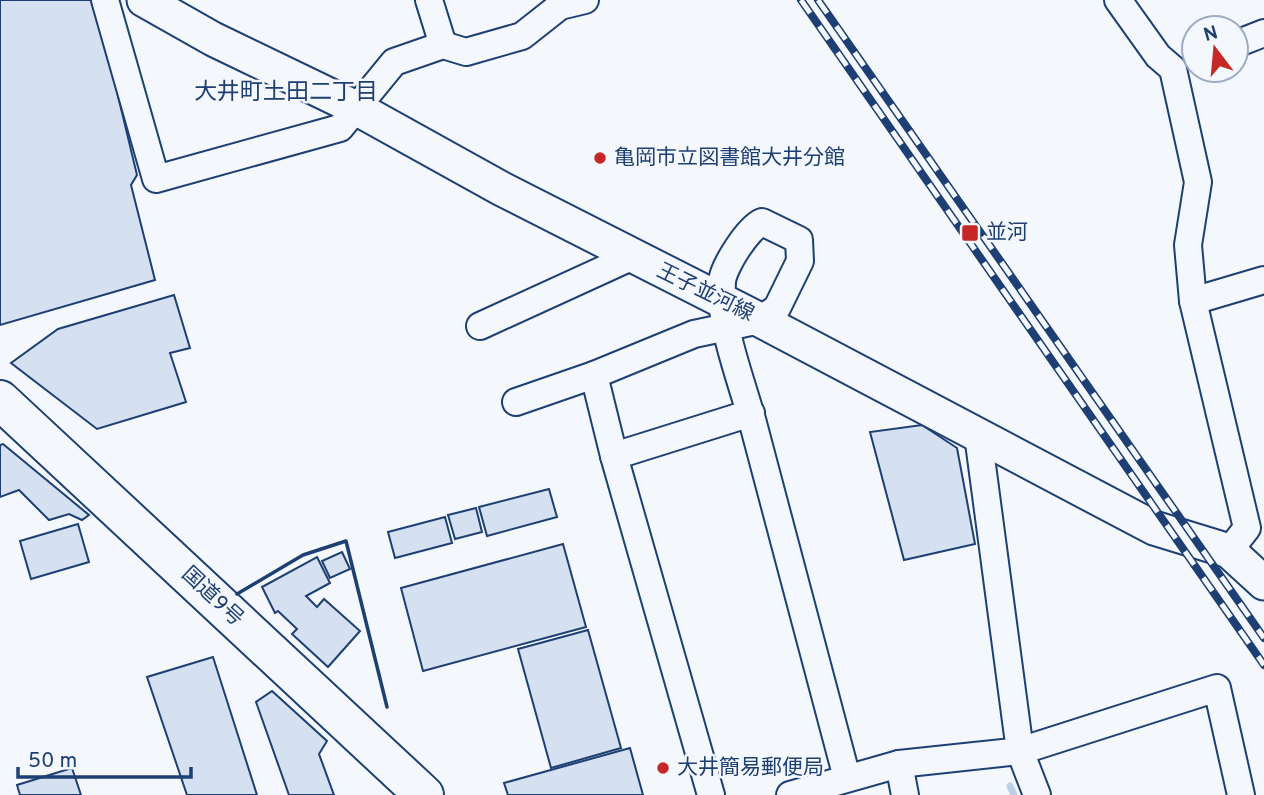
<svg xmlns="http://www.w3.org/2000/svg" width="1264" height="795" viewBox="0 0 1264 795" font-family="Overpass,'Noto Sans JP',sans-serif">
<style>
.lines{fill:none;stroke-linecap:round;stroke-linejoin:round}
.stream{stroke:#bed0e5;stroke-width:7}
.building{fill:#d5e0f0;stroke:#1d3f73;stroke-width:2}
.minor-casing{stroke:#1d3f73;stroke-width:30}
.major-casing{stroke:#1d3f73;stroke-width:37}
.highway-casing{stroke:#1d3f73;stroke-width:42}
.minor{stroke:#f4f7fb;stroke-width:26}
.major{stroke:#f4f7fb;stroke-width:33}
.highway{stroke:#f4f7fb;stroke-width:38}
.rail-casing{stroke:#1d3f73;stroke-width:8}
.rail{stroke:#f4f7fb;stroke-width:5;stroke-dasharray:16;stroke-linecap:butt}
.wall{stroke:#1d3f73;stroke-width:3.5}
.poi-dot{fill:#c62828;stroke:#f4f7fb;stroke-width:2.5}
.labels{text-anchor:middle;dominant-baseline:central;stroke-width:5;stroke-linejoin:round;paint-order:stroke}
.poi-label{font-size:21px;fill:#1d3f73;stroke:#f4f7fb;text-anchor:start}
.street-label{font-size:21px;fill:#1d3f73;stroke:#f4f7fb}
.neighbourhood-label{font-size:23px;fill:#1d3f73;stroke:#f4f7fb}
</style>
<rect width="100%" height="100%" fill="#f4f7fb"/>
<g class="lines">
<polyline class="stream" points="1010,786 1014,795"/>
</g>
<g class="building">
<polygon points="0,0 95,0 137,175 131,185 155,280 0,325"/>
<polygon points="174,295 190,348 170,353 186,402 97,429 11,363 58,329"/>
<polygon points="922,425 957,448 975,544 904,560 870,432"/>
<polygon points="3,444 89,515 82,520 69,514 49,520 19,490 0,497 0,445"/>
<polygon points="549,489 557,517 487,536 479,507"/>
<polygon points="476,508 482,532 455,539 448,515"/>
<polygon points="445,517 452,543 395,558 388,532"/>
<polygon points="78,524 89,562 31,579 20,541"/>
<polygon points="563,544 586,627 423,671 401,588"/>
<polygon points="342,552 350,569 330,578 322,561"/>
<polygon points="317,557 330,583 306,596 317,607 324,599 360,631 328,667 292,634 297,629 278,611 275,613 262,587"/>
<polygon points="588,630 621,748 551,768 518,649"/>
<polygon points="213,657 257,795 187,795 147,677"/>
<polygon points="272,691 327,741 319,754 334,795 289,795 256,702"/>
<polygon points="630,748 643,795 508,795 504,783"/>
<polygon points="72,768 81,795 20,795 17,785"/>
</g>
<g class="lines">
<g class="minor-casing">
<g id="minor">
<polyline points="105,0 156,179 340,128 394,62 443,45 466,52 522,36 560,6 585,0"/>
<polyline points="429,0 443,45"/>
<polyline points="1118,0 1158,56 1173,69 1198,182 1188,245 1193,301 1247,528 1229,551"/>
<polyline points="1236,44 1264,33"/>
<polyline points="1193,301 1264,280"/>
<polyline points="480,326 631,257"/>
<polyline points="516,402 594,375"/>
<polyline points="614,456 751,413"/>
<polyline points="899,764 905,795"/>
<path d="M711,795l-97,-339 -20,-81 100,-41 66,-14 17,-12 23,-47 -1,-21 -37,-18c-14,6 -39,45 -40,60 -3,45 21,102 32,145 31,117 62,234 93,351"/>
<polyline points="790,795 899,764 1020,751 978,435"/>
<polyline points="1037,795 1020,751 1217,688 1241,795"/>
</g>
</g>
<g class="major-casing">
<polyline id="major" points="144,0 213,39 356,108 502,189 760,320 1154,528 1229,551 1264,583"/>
</g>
<g class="highway-casing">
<polyline id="highway" points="0,400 424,795"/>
</g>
<use href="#minor" class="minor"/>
<use href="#major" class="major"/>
<use href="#highway" class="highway"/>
<g class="rail-casing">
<g id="rail">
<polyline points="801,0 1264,665"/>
<polyline points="818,0 1264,638"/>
</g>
</g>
<use href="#rail" class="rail"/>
<polyline class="wall" points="237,594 303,555 346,541 387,707"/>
</g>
<g class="poi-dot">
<circle cx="600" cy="158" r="7"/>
<rect x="961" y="224" width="18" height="18" rx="3.5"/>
<circle cx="663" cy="768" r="7"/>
</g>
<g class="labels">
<g class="poi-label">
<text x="614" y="158">亀岡市立図書館大井分館</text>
<text x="986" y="233">並河</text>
<text x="677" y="768">大井簡易郵便局</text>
</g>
<g class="street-label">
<text transform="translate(705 293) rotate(26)">王子並河線</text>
<text transform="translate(212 597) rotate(43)">国道9号</text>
</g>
<g class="neighbourhood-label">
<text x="286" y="93">大井町土田二丁目</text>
</g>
</g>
<g transform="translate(1215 49) rotate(344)"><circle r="33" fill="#f4f7fb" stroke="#9eadc5" stroke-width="2"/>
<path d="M0-5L12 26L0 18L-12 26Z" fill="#c62828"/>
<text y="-10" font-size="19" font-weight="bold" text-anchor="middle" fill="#1d3f73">N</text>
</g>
<path d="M18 767v10h173v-10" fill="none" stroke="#1d3f73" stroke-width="3.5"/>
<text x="28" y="767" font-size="21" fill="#1d3f73" stroke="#f4f7fb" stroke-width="5" paint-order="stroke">50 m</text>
</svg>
